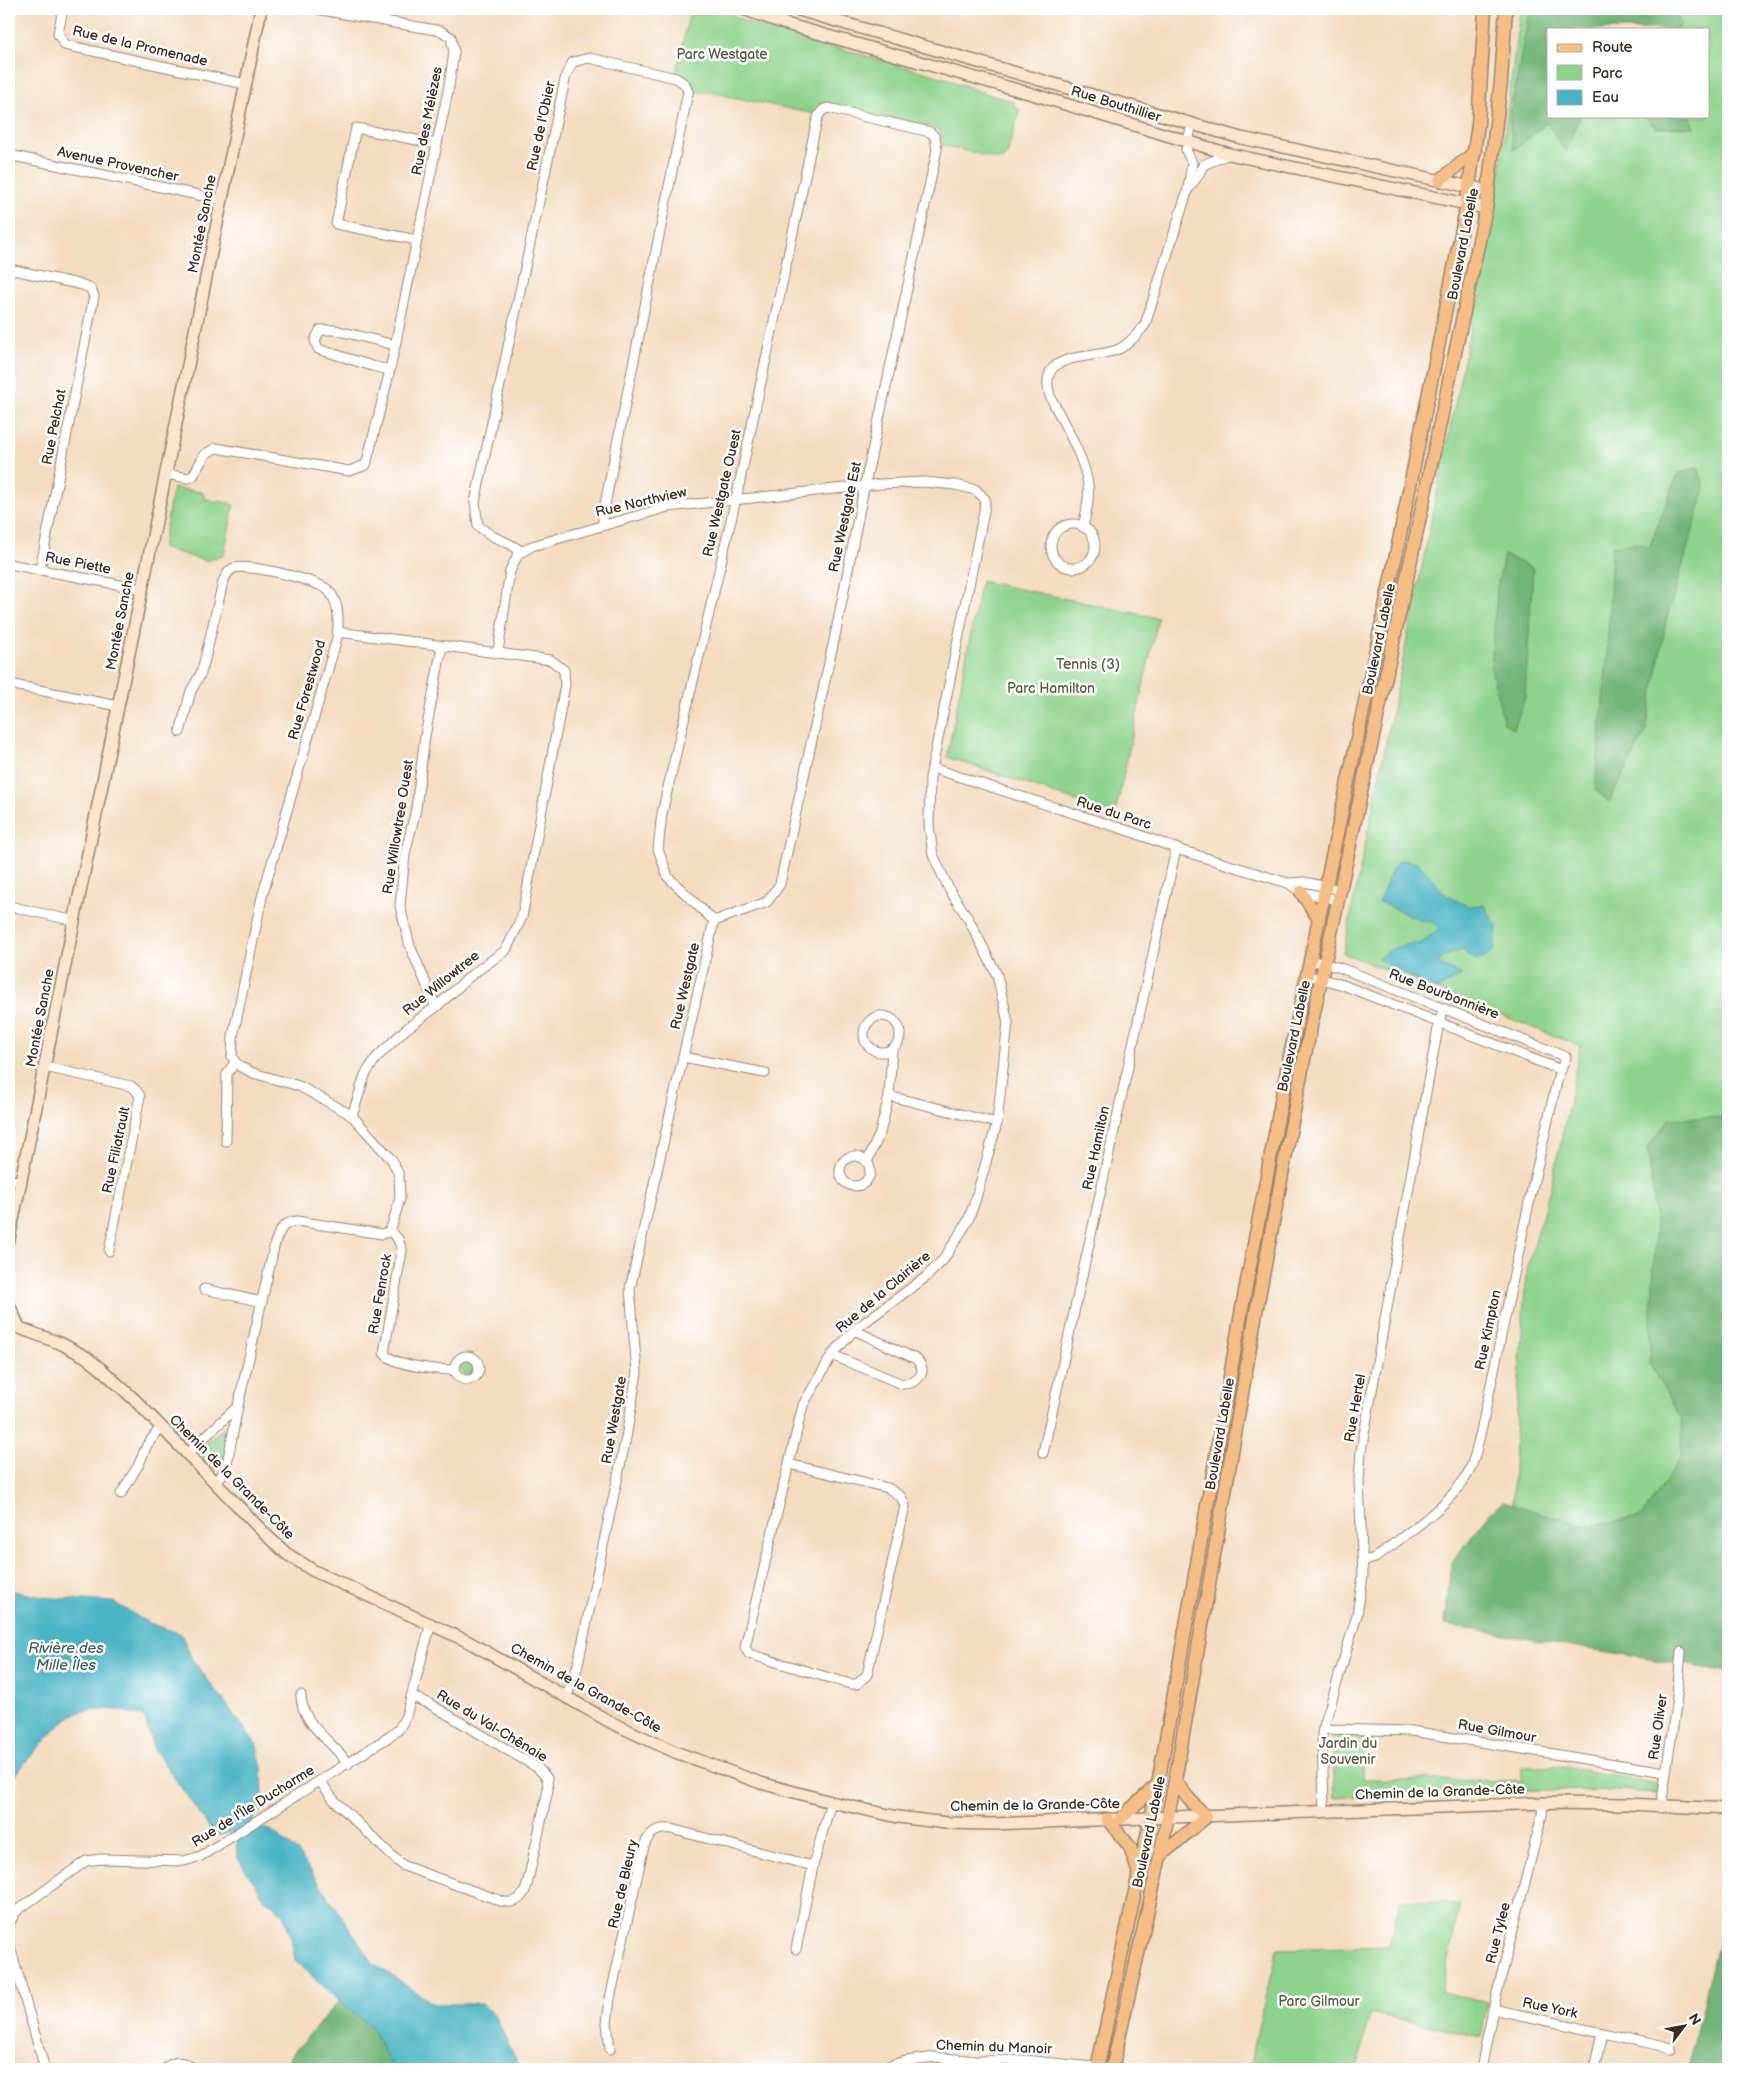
<svg xmlns="http://www.w3.org/2000/svg" width="1737" height="2078" viewBox="0 0 1737 2078" font-family="'Balsamiq Sans',sans-serif">
<style>
.green{fill:#8ed38c;stroke:#647e55;fill-rule:evenodd}
.forest{fill:#72b578;stroke:#56704b}
.water{fill:#48b4c5;stroke:#426f72}
.lines{fill:none;stroke-linecap:round;stroke-linejoin:round}
.street-casing{stroke:#98836f;stroke-width:11}
.secondary-casing{stroke:#98836f;stroke-width:14}
.primary-casing{stroke:#98836f;stroke-width:15}
.street{stroke:#fff;stroke-width:9}
.secondary{stroke:#fbe5cf;stroke-width:11}
.primary{stroke:#f6be87;stroke-width:12}
.labels{text-anchor:middle;dominant-baseline:central;stroke-width:5;stroke-linejoin:round;paint-order:stroke}
.street-label{font-size:14px;fill:#3b2a1e;stroke:#fff}
.park-label{font-size:14px;fill:#545d3f;stroke:#fff}
.water-label{font-size:15px;font-style:italic;fill:#406161;stroke:#fff}
</style>
<rect width="100%" height="100%" fill="#fff"/>
<filter id="ink" filterUnits="userSpaceOnUse"><feTurbulence type="fractalNoise" baseFrequency=".02" numOctaves="2"/><feDisplacementMap in="SourceGraphic" scale="10" xChannelSelector="R" yChannelSelector="G"/><feConvolveMatrix kernelMatrix="1 2 1 2 8 2 1 2 1" color-interpolation-filters="sRGB"/></filter>
<filter id="wash" filterUnits="userSpaceOnUse"><feTurbulence type="fractalNoise" baseFrequency=".0096" numOctaves="4" result="noise"/><feDisplacementMap in="SourceGraphic" scale="20" xChannelSelector="R" yChannelSelector="G"/><feGaussianBlur stdDeviation="1.12" result="paint"/><feColorMatrix in="noise" values="0 0 0 0 0 0 0 0 0 0 0 0 0 0 0 0 0 1.4 0 .05"/><feComposite in="paint" operator="in"/></filter>
<g filter="url(#wash)">
<rect width="100%" height="100%" fill="#f4dcc0"/>
<g class="green">
<polygon points="694,9 721,9 744,21 774,31 774,33 776,34 777,32 788,34 952,80 959,85 961,84 975,90 1015,102 1013,107 1020,109 1007,155 1002,160 942,145 942,136 938,129 825,103 819,104 815,114 708,92 694,92 692,80 676,73 689,16"/>
<path d="M1520,9h208v1539l-216,-11 3,-100 11,-163 26,-93 17,-76 11,-59 -237,-93 153,-750zM1548,29h160v87h-160z"/>
<polygon points="173,488 202,492 205,499 234,504 224,554 207,561 162,548"/>
<polygon points="981,581 1158,618 1115,814 947,757"/>
<circle cx="467" cy="1368" r="7"/>
<polygon points="227,1426 230,1428 224,1462 218,1468 213,1469 200,1457 199,1452 205,1446 205,1443"/>
<path d="M1332,1735h31v44l159,2v-14h45l93,18 -3,8c-108,-7 -215,0 -322,4z"/>
<polygon points="1400,1900 1460,1904 1441,1992 1488,2002 1481,2037 1371,2013 1357,2069 1250,2069 1257,2032 1277,1949 1389,1946"/>
</g>
<g class="forest">
<polygon points="1530,9 1672,9 1681,23 1677,29 1548,29 1548,116 1580,116 1566,152 1547,123 1514,150 1509,120"/>
<polygon points="1644,116 1689,116 1694,127 1656,128"/>
<polygon points="1698,467 1705,489 1666,621 1646,731 1609,802 1595,789 1607,659 1612,546 1642,543 1649,548 1678,474"/>
<polygon points="1504,555 1533,568 1525,697 1514,729 1504,723 1491,668 1497,589"/>
<polygon points="1725,1117 1728,1118 1728,1672 1445,1625 1451,1563 1491,1512 1503,1502 1586,1526 1641,1517 1681,1458 1682,1420 1649,1363 1656,1223 1648,1147 1669,1119"/>
<polygon points="1717,1949 1728,1950 1728,2069 1688,2069"/>
<polygon points="339,2001 372,2028 392,2069 285,2069 289,2058"/>
</g>
<g class="water">
<path d="M1401,860l17,3 28,32 21,11 17,-1 13,22 -3,23 -9,8 -8,2 -10,-5 -4,-5 -19,6 -7,8 25,11 -27,15 -57,-31c10,-10 28,-17 42,-15l19,-15 -7,-7 -9,-1 -44,-19 14,-34z"/>
<path d="M9,1590l34,7 70,5 34,20 34,12 11,25 65,86 5,23 1,27 -6,6 4,9 -9,10 5,8 14,2 27,22 75,111 61,41h48l13,11 22,47 1,7h-126l-20,-41 -33,-27 -44,-41 -4,-23 -8,-24 -18,-14 -28,-42c-2,-10 3,-16 -4,-25l-18,4 -61,-87 -10,-32c-24,-8 -48,-12 -71,-2 -11,4 -53,54 -64,66z"/>
</g>
</g>
<g filter="url(#ink)">
<g class="lines">
<g class="street-casing">
<g id="street">
<polyline points="63,9 58,34 65,45 245,84"/>
<path d="M828,108l102,24 5,5 2,13 -75,348 -26,133 -56,253 -13,18 -53,19 -46,-44 -10,-28 4,-36 76,-323 77,-361c2,-8 3,-19 13,-21z"/>
<polyline points="9,155 222,200"/>
<polyline points="1188,189 1198,176 1203,165 1229,154"/>
<polyline points="417,240 336,224 356,128 437,144"/>
<polyline points="9,269 83,285 90,288 94,296 40,570"/>
<polyline points="390,370 372,366 318,349 315,340 320,330 335,330 395,345"/>
<polyline points="166,474 188,478 193,476 205,454 216,448 349,471 366,465 390,370 449,86 454,52 451,37 441,31 316,9"/>
<circle cx="1073" cy="546" r="22"/>
<path d="M1083,527c3,-14 7,-28 5,-42 -3,-27 -26,-64 -38,-89 -14,-47 42,-35 69,-47 11,-5 18,-15 26,-24l43,-136 4,-26 -6,-13 6,-26"/>
<polyline points="521,551 510,544 492,536 478,526 475,502 566,75 573,62 589,58 676,78 685,84 688,92 603,514 603,524"/>
<polyline points="9,564 142,589"/>
<polyline points="338,632 551,660 564,670 565,685 522,917 506,950 474,973 436,1007 406,1029 376,1058 365,1075 352,1116"/>
<polyline points="498,652 510,571 518,554 532,546 668,507 881,484 924,482 955,485 976,490 985,499 984,511 930,778 929,825 933,855 949,889 969,920 997,975 1008,1022 997,1123 976,1198 968,1221 943,1260 926,1277 854,1330 832,1355 803,1405 745,1647 749,1654 850,1684 857,1684 867,1675 905,1506 901,1497 888,1488 789,1464"/>
<polyline points="9,684 118,706"/>
<path d="M180,732l11,-41 10,-18 3,-10 19,-81c2,-5 4,-10 9,-13 12,-7 85,11 96,21 12,12 11,33 9,48l-75,259 -29,139 -1,20 3,6 6,5 12,6 46,13 47,26 9,7 37,41 7,15 1,23 -8,28 -4,6 -6,2 -85,-13c-14,1 -18,10 -22,22l-37,163 -11,58 -5,11 -7,7"/>
<polyline points="932,768 1132,832 1183,851 1288,883 1301,892 1339,900"/>
<polyline points="1288,883 1304,882 1341,890"/>
<polyline points="9,906 75,921"/>
<path d="M1310,960l31,8 225,89 -8,20 -28,121 -48,229c-4,14 -6,30 -13,44 -16,33 -65,64 -94,87l-11,3"/>
<polyline points="1307,975 1340,984 1561,1070"/>
<polyline points="436,1007 410,946 400,906 405,854 416,809 425,736 442,647"/>
<circle cx="882" cy="1034" r="18"/>
<polyline points="683,1057 765,1073"/>
<polyline points="45,1067 131,1086 136,1090 140,1096 109,1251"/>
<polyline points="889,1096 997,1123"/>
<polyline points="226,1141 227,1074 235,1062"/>
<circle cx="855" cy="1171" r="15"/>
<polyline points="867,1162 880,1133 889,1096 892,1050"/>
<polyline points="9,1179 21,1182"/>
<path d="M390,1230l8,9 4,11 -18,103c9,13 55,17 71,17"/>
<polyline points="204,1289 262,1302"/>
<path d="M832,1355l70,29c15,0 28,-12 14,-25l-62,-29"/>
<circle cx="467" cy="1368" r="12"/>
<polyline points="1043,1453 1176,849"/>
<polyline points="187,1454 238,1406"/>
<polyline points="121,1494 139,1464 147,1445 161,1427"/>
<path d="M301,1695c0,30 32,46 47,69"/>
<polyline points="566,1698 577,1668 626,1438 637,1372 630,1289 714,921"/>
<polyline points="1323,1729 1411,1731 1665,1772"/>
<path d="M320,1781l13,18 60,58 11,9 97,35c14,4 22,-2 26,-16l21,-95 -1,-12 -9,-10 -110,-65 -16,-6"/>
<polyline points="1661,1806 1676,1706 1681,1652"/>
<polyline points="1324,1812 1322,1733 1357,1615 1363,1576 1359,1481 1361,1451 1428,1082 1438,1028 1443,1009"/>
<polyline points="9,1925 14,1914 19,1909 86,1861 101,1859 184,1861 201,1856 392,1735 399,1729 406,1716 431,1623"/>
<polyline points="9,1943 45,2069"/>
<polyline points="796,1949 813,1866 831,1802"/>
<polyline points="1493,2009 1671,2048"/>
<path d="M610,2049l-3,-26 3,-25 33,-148c4,-15 11,-23 28,-21l142,37"/>
<path d="M165,2069c9,-9 19,-9 28,0"/>
<polyline points="877,2069 906,2061 935,2057 977,2061 1025,2060 1112,2069"/>
<polyline points="1481,2069 1493,2009 1542,1815 1543,1803"/>
<polyline points="1594,2069 1602,2033"/>
</g>
</g>
<g class="secondary-casing">
<g id="secondary">
<polyline points="743,9 786,24 1032,94 1229,154 1486,208"/>
<polyline points="795,9 1241,138 1489,191"/>
<polyline points="9,1239 261,9"/>
<polyline points="9,1305 19,1327"/>
<polyline points="9,1324 62,1344 86,1357 101,1369 135,1400 267,1536 287,1554 314,1571 467,1641 612,1723 675,1752 761,1783 831,1802 898,1817 946,1823 992,1824 1543,1803 1627,1804 1728,1809"/>
</g>
</g>
<g class="primary-casing">
<g id="primary">
<polyline points="1440,180 1475,152"/>
<polyline points="1301,892 1319,919"/>
<polyline points="1121,1818 1158,1784"/>
<polyline points="1107,1819 1130,1847 1139,1874"/>
<polyline points="1160,1856 1206,1817 1188,1798 1175,1781"/>
<polyline points="1097,2069 1158,1784 1244,1297 1289,1060 1396,555 1465,214 1478,124 1485,9"/>
<polyline points="1112,2069 1160,1856 1175,1781 1257,1307 1303,1064 1486,208 1501,81 1506,9"/>
</g>
</g>
<use href="#street" class="street"/>
<use href="#secondary" class="secondary"/>
<use href="#primary" class="primary"/>
</g>
</g>
<g class="labels">
<g class="street-label">
<text transform="translate(140 46) rotate(13)">Rue de la Promenade</text>
<text transform="translate(1116 104) rotate(17)">Rue Bouthillier</text>
<text transform="translate(427 121) rotate(-79)">Rue des Mélèzes</text>
<text transform="translate(541 126) rotate(-78)">Rue de l'Obier</text>
<text transform="translate(118 164) rotate(12)">Avenue Provencher</text>
<text transform="translate(202 224) rotate(-79)">Montée Sanche</text>
<text transform="translate(1463 244) rotate(-79)">Boulevard Labelle</text>
<text transform="translate(54 427) rotate(-79)">Rue Pelchat</text>
<text transform="translate(722 493) rotate(-77)">Rue Westgate Ouest</text>
<text transform="translate(641 502) rotate(-13)">Rue Northview</text>
<text transform="translate(845 517) rotate(-78)">Rue Westgate Est</text>
<text transform="translate(78 563) rotate(11)">Rue Piette</text>
<text transform="translate(120 621) rotate(-79)">Montée Sanche</text>
<text transform="translate(1379 639) rotate(-78)">Boulevard Labelle</text>
<text transform="translate(307 690) rotate(-74)">Rue Forestwood</text>
<text transform="translate(1114 813) rotate(18)">Rue du Parc</text>
<text transform="translate(398 827) rotate(-81)">Rue Willowtree Ouest</text>
<text transform="translate(441 983) rotate(-39)">Rue Willowtree</text>
<text transform="translate(685 986) rotate(-77)">Rue Westgate</text>
<text transform="translate(1444 994) rotate(21)">Rue Bourbonnière</text>
<text transform="translate(40 1018) rotate(-79)">Montée Sanche</text>
<text transform="translate(1294 1036) rotate(-78)">Boulevard Labelle</text>
<text transform="translate(1096 1148) rotate(-78)">Rue Hamilton</text>
<text transform="translate(116 1150) rotate(-78)">Rue Filiatrault</text>
<text transform="translate(883 1292) rotate(-40)">Rue de la Clairière</text>
<text transform="translate(380 1294) rotate(-80)">Rue Fenrock</text>
<text transform="translate(1488 1330) rotate(-78)">Rue Kimpton</text>
<text transform="translate(1355 1408) rotate(-80)">Rue Hertel</text>
<text transform="translate(614 1420) rotate(-80)">Rue Westgate</text>
<text transform="translate(1220 1434) rotate(-80)">Boulevard Labelle</text>
<text transform="translate(232 1477) rotate(45)">Chemin de la Grande-Côte</text>
<text transform="translate(586 1688) rotate(29)">Chemin de la Grande-Côte</text>
<text transform="translate(492 1726) rotate(31)">Rue du Val-Chênaie</text>
<text transform="translate(1658 1727) rotate(-82)">Rue Oliver</text>
<text transform="translate(1497 1731) rotate(10)">Rue Gilmour</text>
<text transform="translate(1440 1792) rotate(-2)">Chemin de la Grande-Côte</text>
<text transform="translate(1035 1805) rotate(-1)">Chemin de la Grande-Côte</text>
<text transform="translate(253 1806) rotate(-32)">Rue de l'Île Ducharme</text>
<text transform="translate(1149 1832) rotate(-78)">Boulevard Labelle</text>
<text transform="translate(623 1884) rotate(-77)">Rue de Bleury</text>
<text transform="translate(1498 1933) rotate(-76)">Rue Tylee</text>
<text transform="translate(1550 2008) rotate(12)">Rue York</text>
<text transform="translate(994 2047) rotate(2)">Chemin du Manoir</text>
</g>
<g class="park-label">
<text x="722" y="54">Parc Westgate</text>
<text x="1088" y="664">Tennis (3)</text>
<text x="1051" y="688">Parc Hamilton</text>
<text x="1348" y="1743">Jardin du<tspan x="1348" dy="16">Souvenir</tspan></text>
<text x="1319" y="2001">Parc Gilmour</text>
</g>
<g class="water-label">
<text x="66" y="1648">Rivière des<tspan x="66" dy="17">Mille Îles</tspan></text>
</g>
</g>
<rect width="1737" height="2078" fill="none" stroke="#fff" stroke-width="30"/>
<rect x="1547" y="28" width="162" height="90" fill="#ffffff" stroke="#b1aaa5"/>
<rect x="1557" y="44" width="25" height="8" fill="#f6be87" stroke="#b1aaa5"/>
<text x="1592" y="52" font-size="15" fill="#3b2a1e">Route</text>
<rect x="1557" y="65" width="25" height="15" fill="#8ed38c" stroke="#b1aaa5"/>
<text x="1592" y="78" font-size="15" fill="#3b2a1e">Parc</text>
<rect x="1557" y="90" width="25" height="15" fill="#48b4c5" stroke="#b1aaa5"/>
<text x="1592" y="102" font-size="15" fill="#3b2a1e">Eau</text>
<g transform="translate(1684 2026) rotate(58)" stroke="#ffffff" stroke-width="4" paint-order="stroke">
<path d="M0-4L9 19L0 12L-9 19Z" fill="#3b2a1e"/>
<text y="-8" font-size="14" font-weight="bold" text-anchor="middle" fill="#3b2a1e">N</text>
</g>
</svg>
